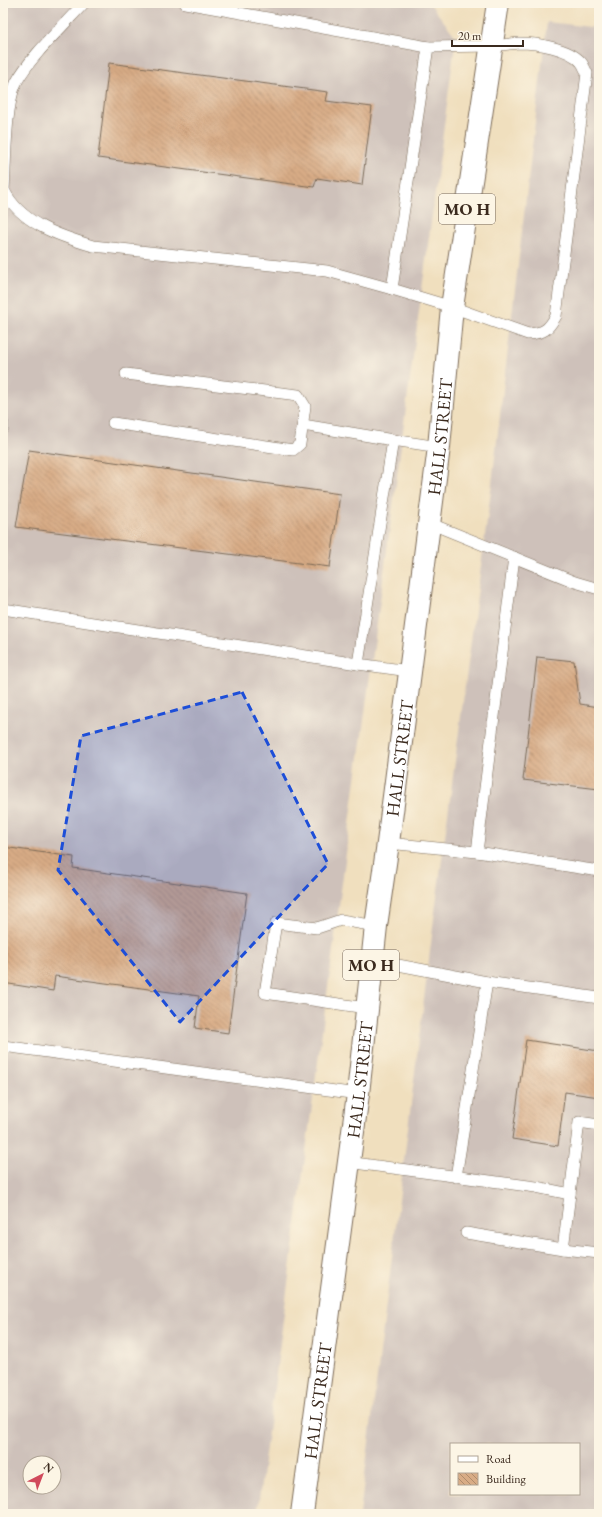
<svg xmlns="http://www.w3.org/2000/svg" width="602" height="1517" viewBox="0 0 602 1517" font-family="'EB Garamond',serif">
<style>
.industrial{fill:#cec1ba;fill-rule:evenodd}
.building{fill:url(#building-back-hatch)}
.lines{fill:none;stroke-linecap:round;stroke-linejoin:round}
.service-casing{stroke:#7a6956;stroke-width:12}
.primary-casing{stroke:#7a6956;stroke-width:24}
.service{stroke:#fff;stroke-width:11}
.primary{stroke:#fff;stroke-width:22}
.marked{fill:#1d4ed8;fill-opacity:0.2;stroke:#1d4ed8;stroke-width:3;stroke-dasharray:8 5;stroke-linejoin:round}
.labels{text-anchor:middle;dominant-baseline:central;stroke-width:4;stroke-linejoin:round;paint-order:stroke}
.shield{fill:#fcf5e5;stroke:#75675a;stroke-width:1}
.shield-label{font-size:17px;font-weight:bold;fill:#3b2a1e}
.street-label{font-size:18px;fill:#3b2a1e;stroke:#fcf5e5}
</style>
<defs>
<pattern id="building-back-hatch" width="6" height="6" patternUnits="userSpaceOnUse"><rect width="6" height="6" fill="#d8ac86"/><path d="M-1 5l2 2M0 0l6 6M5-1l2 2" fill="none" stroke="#b08c6d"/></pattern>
</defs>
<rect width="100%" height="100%" fill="#fcf5e5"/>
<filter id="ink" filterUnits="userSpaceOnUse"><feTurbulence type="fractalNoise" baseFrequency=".025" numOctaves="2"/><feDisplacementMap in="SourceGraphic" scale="8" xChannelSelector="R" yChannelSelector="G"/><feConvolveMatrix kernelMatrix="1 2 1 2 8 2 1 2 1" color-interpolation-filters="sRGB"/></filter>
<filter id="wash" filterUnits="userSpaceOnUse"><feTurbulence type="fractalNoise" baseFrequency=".012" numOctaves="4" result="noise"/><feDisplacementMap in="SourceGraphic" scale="16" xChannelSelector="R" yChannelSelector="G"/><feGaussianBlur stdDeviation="0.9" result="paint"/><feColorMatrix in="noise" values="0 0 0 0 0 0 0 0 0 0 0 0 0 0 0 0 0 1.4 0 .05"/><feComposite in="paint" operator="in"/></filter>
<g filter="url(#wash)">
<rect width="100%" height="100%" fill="#f0dfbe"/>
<g class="industrial">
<path d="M3,3h420l8,2 25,32 -199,1477h-254zM30,1463h24v24h-24z"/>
<path d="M547,22l52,6v1486h-239l74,-595 57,-428zM451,1444h128v50h-128z"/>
</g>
<g id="blocks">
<g class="building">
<polygon points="109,63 328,92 326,101 372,107 362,185 317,178 314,187 98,158"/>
<polygon points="29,450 340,494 330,567 16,527"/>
<polygon points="537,657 574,661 580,704 599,707 599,789 523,780"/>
<polygon points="3,847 74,857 73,868 247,893 228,1033 195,1028 199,996 55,976 53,991 3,983"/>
<polygon points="526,1040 599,1051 599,1097 565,1092 558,1146 512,1139"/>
</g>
</g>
</g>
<g filter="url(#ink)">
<use href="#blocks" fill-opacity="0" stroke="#7a6956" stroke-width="1"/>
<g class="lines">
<g class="service-casing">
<g id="service">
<path d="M84,3c-19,21 -56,56 -68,80 -11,24 -10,79 -12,107 16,33 55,46 89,56l234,25 65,18"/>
<polyline points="185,3 428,47"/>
<path d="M519,43c17,0 50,5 62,19 3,3 4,8 6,11l-31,243c-8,14 -12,17 -28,18l-76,-27 -60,-18 36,-242 64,-1z"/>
<polyline points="113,423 293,450 300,444 305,406 298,395 126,374"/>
<polyline points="3,424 3,428"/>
<polyline points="303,425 393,440"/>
<polyline points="429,523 575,582 599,589"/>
<polyline points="3,609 358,664"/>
<polyline points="409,671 358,664 393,440 439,447"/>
<polyline points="388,843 477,852 514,557"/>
<polyline points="477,852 599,871"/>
<polyline points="372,960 487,982"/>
<polyline points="366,1008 265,993 276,923 317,928 341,920 376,926"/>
<polyline points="3,1046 358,1094"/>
<polyline points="347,1162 536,1187 570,1194 579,1122 599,1125"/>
<polyline points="456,1177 487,982 599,998"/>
<polyline points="466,1233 563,1249 570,1194"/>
<polyline points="563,1249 599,1253"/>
</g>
</g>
<g class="primary-casing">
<g id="primary">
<path id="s1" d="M302,1514l56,-420 18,-168 12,-83 51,-396 13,-140 46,-304"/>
</g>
</g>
<use href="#service" class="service"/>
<use href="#primary" class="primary"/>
</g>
</g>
<path class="marked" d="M242,692l86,172 -148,158 -122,-152 23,-134z"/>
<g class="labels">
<g class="shield">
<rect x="439" y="194" width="56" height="30" rx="3"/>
<rect x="343" y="950" width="56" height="30" rx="3"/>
</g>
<g class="shield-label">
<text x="467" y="209">MO H</text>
<text x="371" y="965">MO H</text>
</g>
<g class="street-label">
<text stroke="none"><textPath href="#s1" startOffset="1086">HALL STREET</textPath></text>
<text stroke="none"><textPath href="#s1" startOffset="762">HALL STREET</textPath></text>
<text stroke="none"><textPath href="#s1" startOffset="438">HALL STREET</textPath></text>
<text stroke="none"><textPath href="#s1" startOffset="114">HALL STREET</textPath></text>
</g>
</g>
<rect width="602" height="1517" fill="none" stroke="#fcf5e5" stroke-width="16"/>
<rect x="450" y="1443" width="130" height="52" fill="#fcf5e5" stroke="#afa495"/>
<rect x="458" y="1456" width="20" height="6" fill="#ffffff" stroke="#afa495"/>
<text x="486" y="1463" font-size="12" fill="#3b2a1e">Road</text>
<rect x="458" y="1473" width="20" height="12" fill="url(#building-back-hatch)" stroke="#afa495"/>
<text x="486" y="1483" font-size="12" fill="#3b2a1e">Building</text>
<g transform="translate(42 1475) rotate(42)"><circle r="19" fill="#fcf5e5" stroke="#afa495"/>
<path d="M0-3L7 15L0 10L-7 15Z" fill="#d1495b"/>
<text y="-6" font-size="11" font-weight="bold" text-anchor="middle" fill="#3b2a1e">N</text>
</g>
<path d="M452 40v6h71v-6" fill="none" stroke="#3b2a1e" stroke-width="2"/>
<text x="458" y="40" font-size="12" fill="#3b2a1e" stroke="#fcf5e5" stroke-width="3" paint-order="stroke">20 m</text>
</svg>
